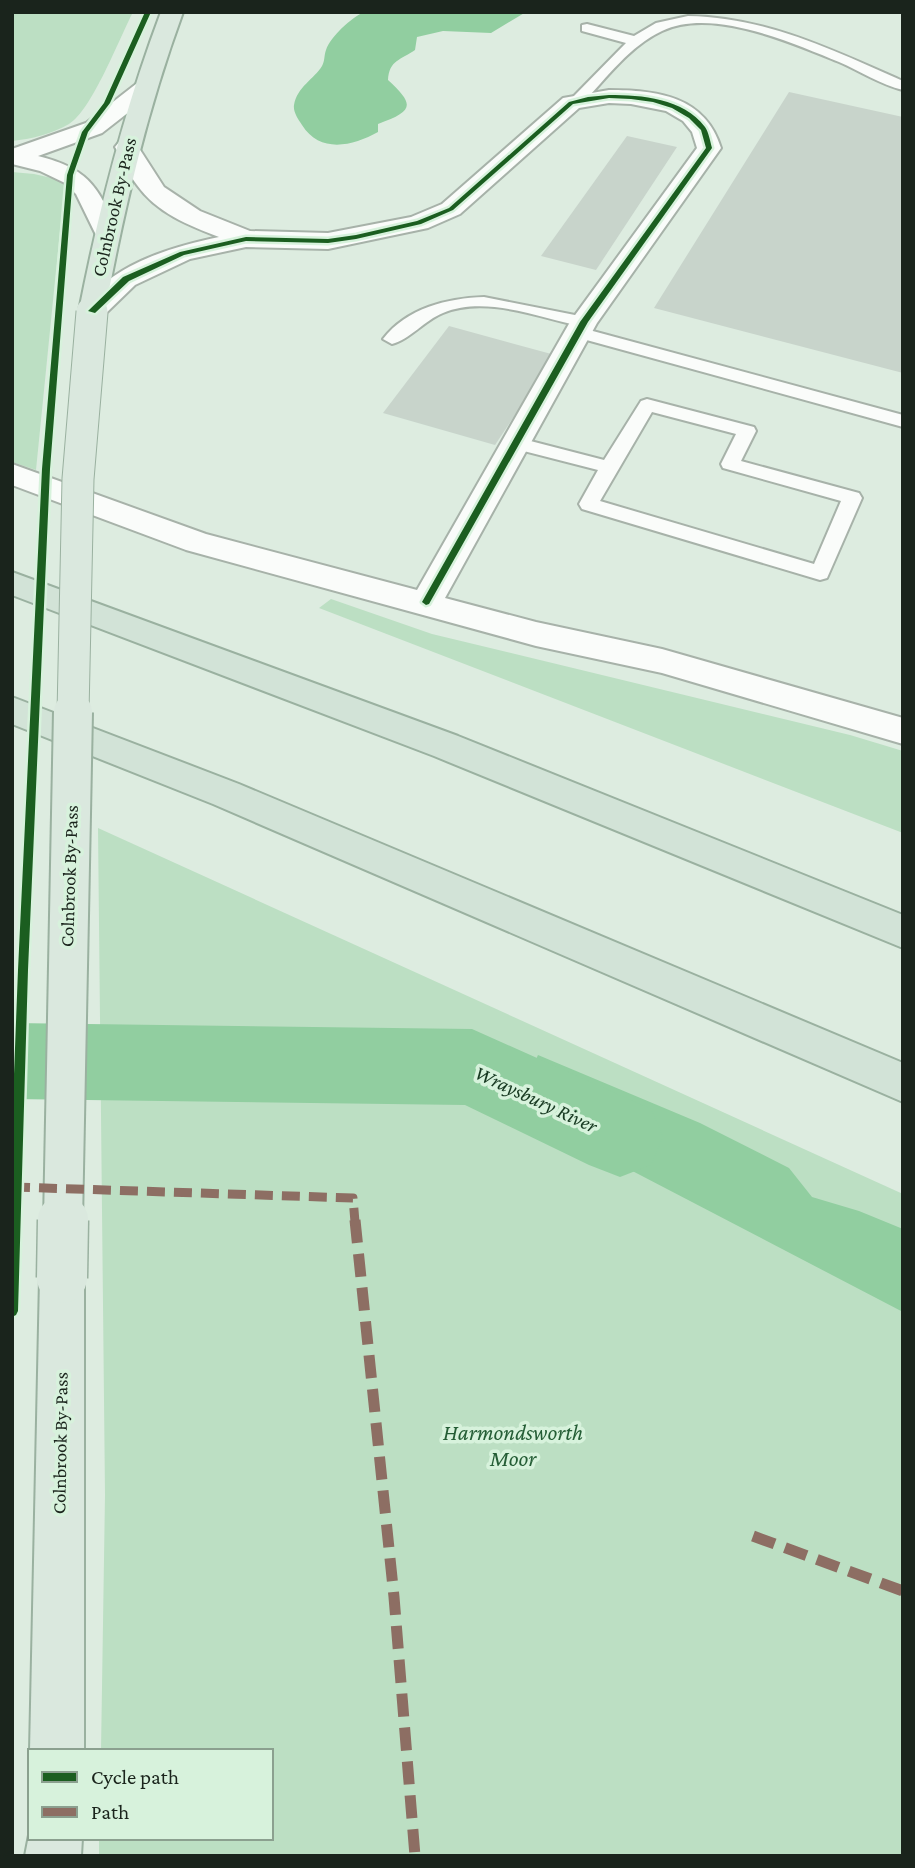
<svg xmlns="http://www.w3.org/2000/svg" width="915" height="1868" viewBox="0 0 915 1868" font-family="'Crimson Pro',serif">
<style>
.green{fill:#bcdfc3}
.water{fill:#91cea0}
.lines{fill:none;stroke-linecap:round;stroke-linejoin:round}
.river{fill:#91cea0;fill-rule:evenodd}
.building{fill:#c8d4cb}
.service-casing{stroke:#a7b2a9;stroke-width:4}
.minor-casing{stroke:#a7b2a9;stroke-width:4}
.trunk-casing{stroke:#9ab1a0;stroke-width:4}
.motorway-casing{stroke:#9ab1a0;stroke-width:4}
.service{fill:#fafcfa;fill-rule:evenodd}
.minor{fill:#fafcfa;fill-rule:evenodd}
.trunk{fill:#dae8de;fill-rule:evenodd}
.motorway{fill:#d2e3d7;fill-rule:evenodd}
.trunk-bridge-far3-casing{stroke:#9ab1a0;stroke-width:25;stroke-linecap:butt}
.trunk-bridge-far2-casing{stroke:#9ab1a0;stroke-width:33;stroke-linecap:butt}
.trunk-bridge-far1-casing{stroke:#9ab1a0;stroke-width:42;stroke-linecap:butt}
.trunk-bridge-casing{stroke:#9ab1a0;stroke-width:53;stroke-linecap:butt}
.trunk-bridge-far3{stroke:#dae8de;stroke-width:24}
.trunk-bridge-far2{stroke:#dae8de;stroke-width:31}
.trunk-bridge-far1{stroke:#dae8de;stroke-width:38}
.trunk-bridge{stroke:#dae8de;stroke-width:50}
.quiet-far1{stroke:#8d6e63;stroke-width:9;stroke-dasharray:18 9;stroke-linecap:butt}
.quiet{stroke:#8d6e63;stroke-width:11;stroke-dasharray:23 11;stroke-linecap:butt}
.cycleway-casing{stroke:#d7f2dc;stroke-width:5}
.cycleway{fill:#1b5e20;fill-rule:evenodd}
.labels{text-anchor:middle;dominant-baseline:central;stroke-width:7;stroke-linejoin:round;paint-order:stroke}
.street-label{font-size:19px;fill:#1a241c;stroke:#d7f2dc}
.water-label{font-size:21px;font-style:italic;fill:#173921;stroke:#d7f2dc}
.near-park-label{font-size:23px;font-style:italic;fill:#245d35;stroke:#d7f2dc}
</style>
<rect width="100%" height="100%" fill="#ddece0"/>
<g class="green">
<path d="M12,12h121c-14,27 -41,98 -64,112 -17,10 -38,15 -57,17z"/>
<polygon points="12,172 34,174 65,181 36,470 12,462"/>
<polygon points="331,599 432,634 850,735 903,751 903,833 319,608"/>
<polygon points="98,828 903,1194 903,1856 99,1856 99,1838 271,1838 271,1751 101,1751 105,1495"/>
</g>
<g class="water">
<path d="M364,12h162l-35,21 -48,-2 -26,6 -2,13c-14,10 -26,10 -27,30 27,25 26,31 -10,44v8c-25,14 -58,22 -76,-7 -4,-6 -9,-13 -8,-20 3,-18 20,-26 28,-39 3,-5 2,-11 4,-16 5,-14 25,-32 38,-38z"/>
<polygon points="538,1055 700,1123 789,1168 812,1197 859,1211 903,1229 903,1312 569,1138 511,1113"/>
</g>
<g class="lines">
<polygon class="river" points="12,1023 472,1029 651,1109 663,1137 651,1165 620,1177 589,1165 465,1105 12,1099"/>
</g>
<g class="building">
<polygon points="789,92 903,117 903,373 654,308"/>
<polygon points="627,136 677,147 596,270 541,256"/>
<polygon points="449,326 555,355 495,445 383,413"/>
</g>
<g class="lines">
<g class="service-casing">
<g id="service">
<path d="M688,16c77,1 145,34 215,65v9c-22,-5 -43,-19 -64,-28 -47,-19 -127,-55 -177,-31 -32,15 -55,46 -79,72h-10l-2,-3 2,-3 53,-54 -44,-12v-6l5,-1 47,12 22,-13z"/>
<path d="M484,297l106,21 3,4 -9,5c-43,-9 -98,-32 -141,-14 -18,7 -34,27 -51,31l-9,-5c24,-31 65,-41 101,-42z"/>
<polygon points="578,327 903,415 903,427 572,336 569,332 572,328"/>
<path d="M647,399l107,28 2,4 -15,30 118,32 3,5 -35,80 -7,2 -238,-71 -3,-5 19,-34 -90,-23 -2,-4 2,-4 7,-2 89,23 37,-59zM652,412l84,22 -15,30 2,4 118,33 -27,63 -214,-63z"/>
</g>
</g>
<g class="minor-casing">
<g id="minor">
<path d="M144,82l8,2 3,5 -3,5 -50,39 -64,23c52,13 59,31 81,76l-4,5 -9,3 -9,-3 -21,-43 -11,-11 -25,-12 -28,-7v-15l74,-26 50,-39z"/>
<path d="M609,90c48,0 96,6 112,58l-124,175 -152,275 91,24 126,27 241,69v26l-241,-71 -126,-27 -350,-96 -174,-65v-21l194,70 211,56 153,-268 127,-174 -5,-16 -9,-11 -17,-10 -35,-7 -22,-1 -30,5 -119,106 -32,14 -100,21 -82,-2 -56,12 -55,26 -33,32 -10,2 -10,-2 -3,-6c31,-46 88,-63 140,-74 -31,-12 -62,-24 -82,-52 -9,-12 -15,-25 -22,-38l4,-5 8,-2 8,2 29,45 36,24 50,20 78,2 83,-16 31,-13 121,-106z"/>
</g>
</g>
<g class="trunk-casing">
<g id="trunk">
<path d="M161,12h22c-36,98 -59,197 -78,299l-3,6 -10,2 -10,-2 -3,-6c20,-102 45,-201 82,-299z"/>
<polygon points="62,1256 78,1262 84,1278 84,1751 30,1751 40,1278 46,1262"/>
<polygon points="30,1830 30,1838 82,1838 81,1856 25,1856"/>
</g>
</g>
<g class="motorway-casing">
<g id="motorway">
<polygon points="12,572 458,736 903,915 903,948 434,756 12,595"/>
<polygon points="12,697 239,784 903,1063 903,1102 213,804 12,724"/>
</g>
</g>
<use href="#service" class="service"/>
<use href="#minor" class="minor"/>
<use href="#trunk" class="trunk"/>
<use href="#motorway" class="motorway"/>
<g class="trunk-bridge-far3-casing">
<polyline id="trunk-bridge-far3" points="92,314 92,311"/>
</g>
<g class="trunk-bridge-far2-casing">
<polyline id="trunk-bridge-far2" points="73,713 78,479 92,312"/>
</g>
<g class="trunk-bridge-far1-casing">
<polyline id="trunk-bridge-far1" points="63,1222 73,712"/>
</g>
<g class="trunk-bridge-casing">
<polyline id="trunk-bridge" points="62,1278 63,1220"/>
</g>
<use href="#trunk-bridge-far3" class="trunk-bridge-far3"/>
<use href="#trunk-bridge-far2" class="trunk-bridge-far2"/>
<use href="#trunk-bridge-far1" class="trunk-bridge-far1"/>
<use href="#trunk-bridge" class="trunk-bridge"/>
<polyline class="quiet-far1" points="12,1187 353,1198 355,1222"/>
<g class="quiet">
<polyline points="355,1220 394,1597 415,1856"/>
<polyline points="753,1536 903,1591"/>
</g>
<g class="cycleway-casing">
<g id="cycleway">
<polygon points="145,12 151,12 110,103 88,132 73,175 50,469 28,970 18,1311 16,1315 12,1317 12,1126 18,970 42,469 67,175 82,132 104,103"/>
<path d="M609,95c33,0 74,3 96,32 4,6 5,14 7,21l-124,174 -159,282 -3,1 -4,-3 158,-280 126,-174 -5,-18 -12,-12 -17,-10 -19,-6 -22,-3 -22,-1 -36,6 -120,106 -32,14 -65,15 -28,4 -82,-2 -62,14 -55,26 -34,32 -7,-2 35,-34 57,-25 66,-15 82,2 28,-4 61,-14 32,-13 120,-106 19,-5z"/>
</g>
</g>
<use href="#cycleway" class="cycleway"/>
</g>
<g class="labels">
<g class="street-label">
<text transform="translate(114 207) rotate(-77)">Colnbrook By-Pass</text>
<text transform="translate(69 876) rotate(-88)">Colnbrook By-Pass</text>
<text transform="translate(60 1443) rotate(-89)">Colnbrook By-Pass</text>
</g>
<g class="water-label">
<text transform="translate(536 1099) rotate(25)">Wraysbury River</text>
</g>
<g class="near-park-label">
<text x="513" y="1432">Harmondsworth<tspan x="513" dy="26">Moor</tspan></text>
</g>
</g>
<rect width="915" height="1868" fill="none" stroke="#1a241c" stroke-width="28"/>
<rect x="28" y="1749" width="245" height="91" fill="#d7f2dc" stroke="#8ba08f" stroke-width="2"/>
<rect x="42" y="1772" width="35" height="10" fill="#1b5e20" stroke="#8ba08f" stroke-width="2"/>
<text x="91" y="1784" font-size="21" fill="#1a241c">Cycle path</text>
<rect x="42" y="1807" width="35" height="10" fill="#8d6e63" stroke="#8ba08f" stroke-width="2"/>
<text x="91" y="1819" font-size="21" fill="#1a241c">Path</text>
</svg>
